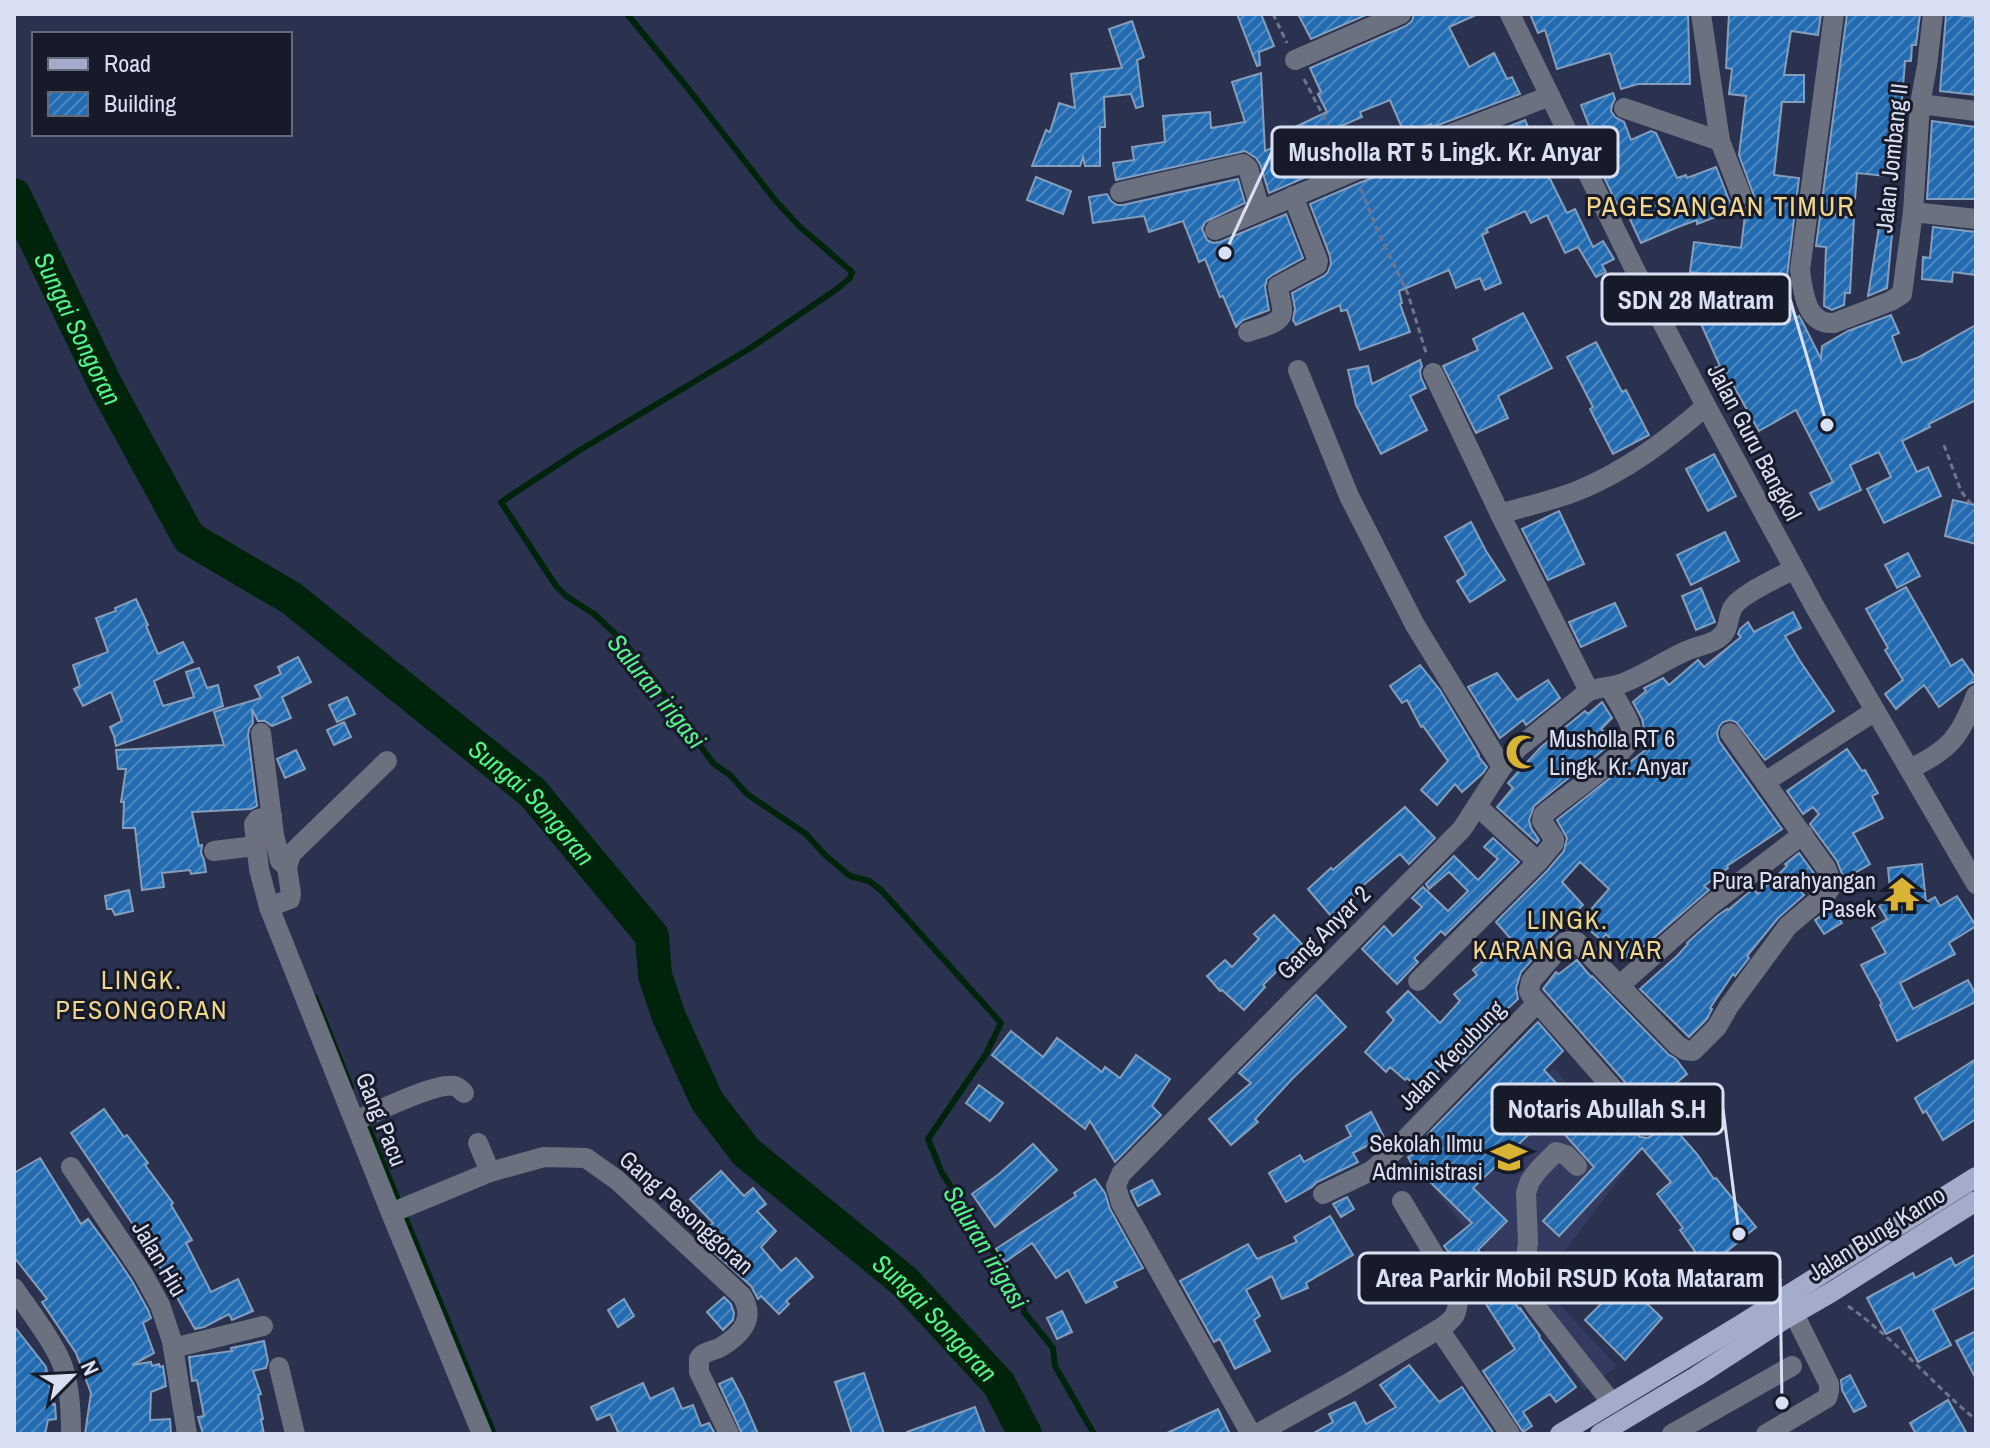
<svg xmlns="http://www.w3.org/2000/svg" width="1990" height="1448" viewBox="0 0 1990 1448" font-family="'Archivo Narrow',sans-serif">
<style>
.built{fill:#333c60}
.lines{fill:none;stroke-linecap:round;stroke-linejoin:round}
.stream{stroke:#00240b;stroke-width:6}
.river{stroke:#00240b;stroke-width:34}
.building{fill:url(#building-hatch);stroke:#849fbd;stroke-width:2}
.path{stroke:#6e758f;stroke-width:3;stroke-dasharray:6 4;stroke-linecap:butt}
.minor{stroke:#6c7180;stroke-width:20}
.major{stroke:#a3accb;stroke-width:20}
.labels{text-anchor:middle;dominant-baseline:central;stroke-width:6;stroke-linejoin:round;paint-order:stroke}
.street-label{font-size:24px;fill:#dae0f3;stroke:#171b29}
.poi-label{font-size:24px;fill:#dae0f3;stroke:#171b29;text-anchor:end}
.water-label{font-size:26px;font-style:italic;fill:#55f38c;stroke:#171b29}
.neighbourhood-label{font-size:26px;letter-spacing:2px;fill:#f1d78b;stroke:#171b29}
.quarter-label{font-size:28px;letter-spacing:2px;fill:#f1d78b;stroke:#171b29}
.leader{fill:none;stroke:#dae0f3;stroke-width:3}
.callout-dot{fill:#dae0f3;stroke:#171b29;stroke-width:3}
.callout{fill:#171b29;stroke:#dae0f3;stroke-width:3}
.callout-label{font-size:26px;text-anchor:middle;font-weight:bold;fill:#dae0f3}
</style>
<defs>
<pattern id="building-hatch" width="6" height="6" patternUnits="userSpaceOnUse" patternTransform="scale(2)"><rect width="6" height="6" fill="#226bb1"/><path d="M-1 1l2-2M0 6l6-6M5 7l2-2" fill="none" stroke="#4c87c0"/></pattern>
</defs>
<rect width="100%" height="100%" fill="#2a3250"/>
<polygon class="built" points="1554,1068 1633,1160 1540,1284 1617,1366 1585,1391 1515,1288 1434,1189"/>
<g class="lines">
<g class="stream">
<polyline points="627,14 686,86 775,200 799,226 852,272 850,278 837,289 749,349 580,450 501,502 556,586 566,596 594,614 624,642 655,681 691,734 714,764 730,775 747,794 806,834 825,855 850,876 869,881 882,891 1001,1023 986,1054 928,1139 942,1173 1014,1284 1023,1301 1024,1312 1053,1348 1055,1366 1094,1434"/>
<polyline points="315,997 351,1087"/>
<polyline points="365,1119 494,1434"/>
</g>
<path class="river" id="s1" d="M14,195l92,191 83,152 102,60 242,195 119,143 3,39 14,42 38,84 39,51 159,130 94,102 26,50"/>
</g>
<g class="building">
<polygon points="1237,14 1261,14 1274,46 1259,52 1260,65 1257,66"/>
<polygon points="1298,14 1368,14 1311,39"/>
<polygon points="1414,14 1478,14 1449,27 1469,67 1494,53 1507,79 1512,77 1520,94 1433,127 1431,124 1405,135 1390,100 1360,112 1362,117 1329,131 1343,161 1269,193 1260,164 1256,158 1245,151 1116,180 1113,163 1134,160 1132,147 1165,142 1163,116 1210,112 1211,128 1245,122 1232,82 1261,73 1265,151 1297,137 1293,128 1327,112 1318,94 1321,92 1310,68 1406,26 1412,21"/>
<polygon points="1530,14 1688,14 1690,84 1638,84 1621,89 1610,53 1557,69 1545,30 1538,33"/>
<polygon points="1729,14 1821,14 1818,35 1791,31 1784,75 1804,75 1804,102 1782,102 1774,175 1799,178 1786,285 1690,272 1694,242 1741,248 1746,207 1752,202 1754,196 1739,155 1746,96 1729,94 1732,69 1726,68"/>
<polygon points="1847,14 1920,14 1916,45 1912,45 1911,61 1905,61 1896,177 1857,173 1855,199 1837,199 1836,216 1854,218 1850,293 1845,293 1844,305 1832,310 1824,306 1826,247 1816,246"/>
<polygon points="1946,14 1976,17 1976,95 1940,91"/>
<polygon points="1132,21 1144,57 1137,60 1143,106 1136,108 1131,94 1104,97 1105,127 1100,127 1100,166 1085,166 1083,157 1080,166 1032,166 1046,130 1050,132 1059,103 1075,108 1071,74 1122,68 1109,29"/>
<polygon points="1613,93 1615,99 1612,105 1611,111 1615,117 1624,122 1631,140 1651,131 1656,133 1677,178 1686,175 1687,178 1716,167 1729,200 1734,206 1739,208 1697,224 1697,220 1678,227 1641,243 1622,202 1617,204 1594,157 1600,154 1581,105"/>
<polygon points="1525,120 1536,146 1538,146 1547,166 1544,167 1567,213 1575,209 1593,247 1603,241 1614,259 1602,265 1606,272 1596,277 1578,247 1565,253 1547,215 1531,223 1525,211 1486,229 1488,232 1482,235 1501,283 1485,290 1480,278 1456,288 1449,270 1399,291 1402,303 1400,304 1410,332 1360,350 1347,310 1341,311 1340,305 1296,325 1293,320 1295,309 1292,293 1324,276 1328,272 1331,264 1330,256 1310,204 1359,183 1394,170 1395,171"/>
<polygon points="1932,121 1976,127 1976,199 1927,199"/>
<polygon points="1036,177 1071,191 1063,214 1027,200"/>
<polygon points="1238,179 1245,203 1205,222 1202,229 1207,240 1213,243 1220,242 1286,214 1303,258 1272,275 1267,279 1265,287 1269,310 1243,320 1236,327 1223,296 1220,297 1205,259 1199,262 1183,221 1149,232 1144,216 1093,223 1089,197 1107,194 1111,201 1117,205 1123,205"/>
<polygon points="1880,221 1893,223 1887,288 1868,296"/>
<polygon points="1933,227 1976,232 1976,275 1953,272 1952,282 1922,279 1923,257 1930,258"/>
<polygon points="1782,287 1796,318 1799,316 1802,321 1821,359 1822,346 1848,331 1891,315 1899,333 1892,336 1902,363 1917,358 1976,325 1976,400 1929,424 1930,427 1902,441 1917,472 1928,467 1941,496 1884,523 1867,489 1891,477 1879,452 1850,465 1861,490 1819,510 1810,493 1833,482 1796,410 1759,431 1733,385 1718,391 1709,370 1720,366 1701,324"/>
<polygon points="1523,313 1552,368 1498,396 1508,418 1476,433 1443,366 1478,350 1473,339"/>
<polygon points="1596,342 1622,392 1626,390 1649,435 1613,454 1590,409 1593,407 1567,357"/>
<polygon points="1420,360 1422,366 1420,371 1421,378 1426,388 1410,396 1427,430 1381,454 1356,405 1348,370 1368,366 1372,384"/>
<polygon points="1714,454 1736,496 1708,511 1686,469"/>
<polygon points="1953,500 1976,505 1976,544 1945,536"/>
<polygon points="1559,511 1584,564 1548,580 1522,529"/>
<polygon points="1471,522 1486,551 1505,580 1470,602 1457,581 1466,575 1445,537"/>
<polygon points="1725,532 1739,561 1691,585 1677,555"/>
<polygon points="1908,553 1920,576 1897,588 1885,565"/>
<polygon points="1906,587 1951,666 1962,659 1976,679 1976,681 1969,684 1939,707 1924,685 1896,709 1885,694 1903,680 1885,650 1888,648 1866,609"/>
<polygon points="1701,588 1715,622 1696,630 1682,596"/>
<polygon points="136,599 148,625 146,626 158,654 183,642 193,662 154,681 163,706 194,697 186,672 199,668 207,688 218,685 223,706 116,746 114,736 110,727 122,721 111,692 83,706 74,689 80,686 73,665 108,652 96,618 116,611 115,608"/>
<polygon points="1615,603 1626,626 1581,647 1569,622"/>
<polygon points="1793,612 1801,628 1785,636 1800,661 1834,711 1765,760 1736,722 1730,720 1723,722 1719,727 1717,733 1719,741 1782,829 1727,866 1728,868 1704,886 1709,890 1629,959 1606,934 1601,940 1580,922 1609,889 1580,862 1562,882 1583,905 1545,942 1547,943 1521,972 1516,988 1518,999 1504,1012 1505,1013 1497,1022 1499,1024 1461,1063 1454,1055 1420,1090 1407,1078 1405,1080 1390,1067 1386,1072 1365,1052 1394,1020 1387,1012 1408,991 1440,1023 1460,1001 1454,994 1477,975 1473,970 1510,938 1496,922 1547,871 1564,851 1567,838 1557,820 1653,744 1645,734 1642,719 1633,702 1646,691 1644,688 1663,678 1669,685 1698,660 1704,667 1741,637 1738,634 1740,629 1748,622 1754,632"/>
<polygon points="298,657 311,682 282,697 291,718 272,726 265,721 258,721 252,709 253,723 249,729 248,735 257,806 251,809 192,812 199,846 202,845 201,853 204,860 206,872 191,874 190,870 162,873 164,887 142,890 135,828 123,828 124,802 121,802 126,769 118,769 116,750 224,745 214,712 261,698 255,686 281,674 278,667"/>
<polygon points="1420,665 1440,690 1479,755 1478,756 1487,767 1483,773 1462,792 1455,784 1437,805 1421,790 1448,761 1423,726 1421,727 1407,700 1402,703 1390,686"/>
<polygon points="1497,673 1517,700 1548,680 1560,698 1526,725 1523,720 1500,738 1468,687"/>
<polygon points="347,697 355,714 337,722 329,705"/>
<polygon points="1602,702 1612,718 1601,729 1603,731 1598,735 1608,746 1534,806 1529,820 1531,828 1539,840 1537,843 1497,807 1513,788 1508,783 1541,747 1585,711 1588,714"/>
<polygon points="344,722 351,737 334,745 327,730"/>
<polygon points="1847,749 1862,771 1865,770 1878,793 1872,796 1883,818 1853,833 1870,864 1844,879 1837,861 1810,824 1819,814 1813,807 1803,814 1787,791"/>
<polygon points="296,750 305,769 285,778 277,759"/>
<polygon points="1405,807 1435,838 1409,864 1400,854 1353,894 1355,896 1331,916 1308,889 1331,868 1333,870"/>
<polygon points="1493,838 1519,862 1445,935 1441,931 1414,958 1418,962 1397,984 1362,949 1384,926 1393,936 1422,907 1412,898 1423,887 1448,911 1468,891 1449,872 1429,889 1426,884 1454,856 1478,880 1498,859 1484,847"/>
<polygon points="1799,853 1815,875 1800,891 1804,895 1778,918 1747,956 1749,958 1735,976 1733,974 1710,1008 1712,1009 1707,1019 1689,1037 1640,989 1677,956 1688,944 1687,943 1717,916 1727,909 1728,910 1753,889 1758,894 1787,866 1785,864"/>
<polygon points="1922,864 1926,902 1935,897 1940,906 1957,896 1976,926 1949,943 1955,954 1900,983 1913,1009 1968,980 1976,995 1976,1002 1897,1041 1880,1005 1882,1004 1861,965 1886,953 1872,928 1887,919 1879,906 1891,900 1888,868"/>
<polygon points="129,890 133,911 115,915 112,909 107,909 105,896"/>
<polygon points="1833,908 1842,923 1824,934 1815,920"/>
<polygon points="1274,915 1302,944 1277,968 1278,970 1263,985 1265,987 1244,1010 1222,990 1220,991 1207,976 1225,960 1232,967 1259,939 1254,934"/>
<polygon points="1577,960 1591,977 1592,976 1668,1054 1676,1059 1687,1074 1664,1093 1673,1101 1661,1113 1697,1154 1714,1179 1716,1178 1756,1227 1725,1253 1734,1267 1715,1280 1680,1230 1683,1228 1657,1194 1671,1182 1642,1148 1559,1236 1543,1221 1594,1167 1548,1116 1473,1188 1507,1221 1478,1250 1495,1271 1519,1309 1520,1308 1540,1336 1539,1337 1576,1387 1556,1402 1550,1394 1523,1412 1532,1426 1523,1432 1483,1371 1515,1349 1471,1281 1444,1246 1472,1223 1425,1177 1420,1179 1408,1157 1434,1141 1428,1134 1538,1022 1563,1051 1544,1070 1596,1127 1615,1110 1640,1137 1648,1138 1654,1134 1658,1123 1655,1116 1543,989 1556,972 1559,974"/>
<polygon points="1316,995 1346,1027 1292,1079 1255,1119 1258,1122 1231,1145 1209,1119 1251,1083 1239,1073"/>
<polygon points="1011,1031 1043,1057 1057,1038 1102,1072 1105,1067 1120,1078 1136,1055 1170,1079 1152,1106 1161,1115 1115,1162 1090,1121 1085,1129 992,1055"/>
<polygon points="1976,1059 1976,1119 1943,1140 1926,1111 1923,1113 1915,1098"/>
<polygon points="979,1085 1003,1103 990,1121 966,1103"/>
<polygon points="104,1109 124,1137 127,1135 148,1163 145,1165 173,1203 171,1205 192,1240 186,1243 211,1292 238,1279 253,1311 232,1320 229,1314 204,1327 195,1329 157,1262 155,1263 136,1233 138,1232 71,1133"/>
<polygon points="1371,1112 1384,1137 1353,1153 1358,1162 1317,1182 1312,1187 1286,1202 1269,1173 1300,1155 1304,1162 1351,1136 1346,1126"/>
<polygon points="1033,1144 1057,1170 995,1227 972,1194 999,1174"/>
<polygon points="40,1158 81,1224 88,1219 116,1257 132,1281 148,1310 151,1318 143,1323 154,1353 132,1365 151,1362 152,1366 159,1364 160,1367 163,1366 166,1386 151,1392 150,1420 170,1419 171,1434 85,1434 91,1393 76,1353 42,1302 47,1299 14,1257 14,1173"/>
<polygon points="721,1171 744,1196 753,1188 766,1204 757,1211 776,1231 761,1247 781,1271 796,1258 813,1277 786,1301 789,1304 779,1314 761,1296 758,1299 751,1286 697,1237 713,1223 690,1199"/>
<polygon points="1095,1179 1105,1193 1110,1209 1143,1268 1114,1282 1117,1287 1086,1303 1068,1270 1056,1278 1032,1243 1005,1262 996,1249 1076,1196 1074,1193"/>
<polygon points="1152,1180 1160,1194 1138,1206 1131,1191"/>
<polygon points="1347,1197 1354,1209 1341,1217 1333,1204"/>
<polygon points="1330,1216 1353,1255 1306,1283 1308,1288 1282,1299 1272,1276 1246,1290 1260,1316 1254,1320 1270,1351 1235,1369 1220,1339 1214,1342 1180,1281 1248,1244 1257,1259 1297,1242 1294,1237"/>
<polygon points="1976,1254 1976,1287 1933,1310 1951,1345 1918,1362 1900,1327 1886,1334 1867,1298 1913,1273 1915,1278 1951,1258 1955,1266"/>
<polygon points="1617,1275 1662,1318 1625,1360 1585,1320 1607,1298 1601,1292"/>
<polygon points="724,1297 731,1304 734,1313 733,1320 723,1330 707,1312"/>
<polygon points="624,1299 634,1316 618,1327 608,1310"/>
<polygon points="1062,1311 1072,1332 1057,1339 1047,1318"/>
<polygon points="14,1326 46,1367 53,1405 55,1404 56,1419 48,1420 45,1434 14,1434"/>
<polygon points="1976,1331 1976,1379 1956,1341"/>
<polygon points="264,1341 268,1361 266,1368 253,1371 261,1394 258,1395 263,1419 261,1420 264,1434 203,1434 198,1417 204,1416 197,1380 192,1381 189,1357 232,1351 231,1348"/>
<polygon points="1409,1365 1439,1402 1462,1387 1494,1434 1312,1434 1333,1422 1329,1414 1355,1402 1366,1424 1396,1407 1380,1385"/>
<polygon points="864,1373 884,1434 852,1434 835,1382"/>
<polygon points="1850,1375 1866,1406 1854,1412 1842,1390 1841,1380"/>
<polygon points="732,1378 743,1399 758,1434 742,1434 719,1384"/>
<polygon points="643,1383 650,1399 673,1388 682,1409 693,1405 701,1426 709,1423 715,1434 619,1434 610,1414 597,1420 591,1407"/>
<polygon points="1948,1400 1967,1434 1916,1434 1910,1423"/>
<polygon points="975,1407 985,1434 907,1434 907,1432"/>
<polygon points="1218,1409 1230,1434 1165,1434"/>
</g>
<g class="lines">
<g class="path">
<polyline points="1273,14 1287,43"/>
<polyline points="1304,79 1343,154"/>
<polyline points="1361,189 1378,232 1408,294 1427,356"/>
<polyline points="1944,445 1961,491 1970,503 1976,504"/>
<path d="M1848,1306c47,33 84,77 128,114"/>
</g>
<g class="minor">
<polyline points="1510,14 1637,274 1706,406 1815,607 1976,884"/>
<polyline points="1701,14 1720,141 1741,195"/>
<path d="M1834,14l-34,256c3,22 6,55 34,53l57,-22 11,-7 11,-82 7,-108 7,-38 6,-52"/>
<polyline points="1295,60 1401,14"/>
<polyline points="1920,104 1976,111"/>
<polyline points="1624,108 1720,141"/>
<polyline points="1120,192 1243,164 1248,168 1260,210"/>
<polyline points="1913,212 1976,219"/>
<polyline points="1215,230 1354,171 1550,96"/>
<path d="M1248,332c10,-4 33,-8 34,-19 1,-9 -4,-19 -4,-27l39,-21 1,-4 -25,-65"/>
<polyline points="1298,370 1349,496 1415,625 1502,767"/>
<polyline points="1433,373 1500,514 1589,691"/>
<path d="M1500,514c25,-8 52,-13 77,-23 49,-20 89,-50 129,-85"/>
<polyline points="261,733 274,835 280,861 287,867"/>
<path d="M1909,769c40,-18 52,-33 67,-74"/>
<polyline points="1765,782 1875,711"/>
<polyline points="1477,806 1538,862"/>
<polyline points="272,816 258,819 254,824 259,869 269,907 391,1213 482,1434"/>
<polyline points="214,851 255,846"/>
<polyline points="269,907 290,899 291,894 287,867 291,854 387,761"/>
<path d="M1418,981l120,-119 16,-19v-4l-12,-18 1,-6c16,-15 88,-61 89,-81 0,-11 -16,-35 -22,-46"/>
<polyline points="1619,986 1709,906 1803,834"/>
<path d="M355,1121c19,-8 81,-39 99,-35 5,1 6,3 10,7"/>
<polyline points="1645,1125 1531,995 1529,991 1531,981 1565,942 1570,941 1577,942 1677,1045 1685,1050 1693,1051 1717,1027 1729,1006 1788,926 1827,893 1831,887 1831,880 1826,868 1730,733"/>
<polyline points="478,1143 490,1172"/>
<polyline points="1577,1166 1566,1155 1556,1152 1539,1169 1530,1181 1526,1193 1528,1243 1523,1277 1526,1292 1537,1308 1612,1403"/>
<polyline points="71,1167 143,1274 160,1305 172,1341 187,1434"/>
<polyline points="1323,1194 1371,1171 1391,1154 1537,1003"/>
<path d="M391,1213l99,-41 54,-15 42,1 31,22 125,116c14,23 -1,39 -21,51 -7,4 -18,4 -22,12 0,2 0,11 0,13l30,62"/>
<path d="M14,1288c14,21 44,59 50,82 6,19 7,44 7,64"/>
<polyline points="1439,1329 1510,1434"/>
<polyline points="173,1348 263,1326"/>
<polyline points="279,1367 295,1434"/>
<path d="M1251,1434l-130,-231 -5,-17 5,-12 341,-345 40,-62 16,-19 71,-57c15,-5 26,-3 41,-11 21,-9 40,-23 61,-31 9,-4 22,-5 29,-12 10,-8 7,-18 12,-28 6,-14 48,-32 62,-40"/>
<path d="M1257,1434l90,-50 92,-55c16,-10 19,-15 19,-34l-56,-94"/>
<polyline points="1672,1434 1792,1366"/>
<polyline points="1766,1434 1827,1398 1829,1391 1829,1384 1787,1300"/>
</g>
<g class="major">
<polyline points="1560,1434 1742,1324 1976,1177"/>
<polyline points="1600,1434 1697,1376 1783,1320 1830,1293 1976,1201"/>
</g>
</g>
<defs>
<g id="mosque-bare" transform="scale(2.76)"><path d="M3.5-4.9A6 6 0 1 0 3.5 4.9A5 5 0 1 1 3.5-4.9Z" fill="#d9b334" stroke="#171b29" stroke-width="2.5" paint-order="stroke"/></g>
<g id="temple-bare" transform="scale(2.76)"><path d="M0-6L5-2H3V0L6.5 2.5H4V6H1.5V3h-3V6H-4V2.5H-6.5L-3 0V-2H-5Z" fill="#d9b334" stroke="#171b29" stroke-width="2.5" paint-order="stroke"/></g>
<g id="university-bare" transform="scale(2.76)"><path d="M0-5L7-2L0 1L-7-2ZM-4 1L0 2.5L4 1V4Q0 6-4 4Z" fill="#d9b334" stroke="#171b29" stroke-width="2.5" paint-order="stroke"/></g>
</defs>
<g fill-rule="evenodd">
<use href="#mosque-bare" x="1523" y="752"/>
<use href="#temple-bare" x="1902" y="894"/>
<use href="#university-bare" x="1509" y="1157"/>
</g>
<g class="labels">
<g class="street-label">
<text transform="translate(1891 158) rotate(-84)">Jalan Jombang II</text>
<text transform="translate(1755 442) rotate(62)">Jalan Guru Bangkol</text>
<text transform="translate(1323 932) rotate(-45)">Gang Anyar 2</text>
<text transform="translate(1451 1055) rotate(-46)">Jalan Kecubung</text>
<text transform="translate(382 1119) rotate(68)">Gang Pacu</text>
<text transform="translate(687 1212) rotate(42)">Gang Pesonggoran</text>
<text transform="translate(1876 1233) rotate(-32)">Jalan Bung Karno</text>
<text transform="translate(160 1258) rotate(59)">Jalan Hiu</text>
</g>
<g class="poi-label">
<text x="1549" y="738" text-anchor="start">Musholla RT 6<tspan x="1549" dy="28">Lingk. Kr. Anyar</tspan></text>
<text x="1876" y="880">Pura Parahyangan<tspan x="1876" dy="28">Pasek</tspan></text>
<text x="1483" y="1143">Sekolah Ilmu<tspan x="1483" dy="28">Administrasi</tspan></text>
</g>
<g class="water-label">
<text stroke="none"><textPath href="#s1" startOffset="148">Sungai Songoran</textPath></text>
<text transform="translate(657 691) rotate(51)">Saluran irigasi</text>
<text stroke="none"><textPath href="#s1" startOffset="820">Sungai Songoran</textPath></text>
<text transform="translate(986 1247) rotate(59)">Saluran irigasi</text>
<text stroke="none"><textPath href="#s1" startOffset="1492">Sungai Songoran</textPath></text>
</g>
<g class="neighbourhood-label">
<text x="1568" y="919">LINGK.<tspan x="1568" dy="30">KARANG ANYAR</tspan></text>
<text x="142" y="979">LINGK.<tspan x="142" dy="30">PESONGORAN</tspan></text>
</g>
<g class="quarter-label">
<text x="1721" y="206">PAGESANGAN TIMUR</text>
</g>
</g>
<path class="leader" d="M1225 253L1272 152M1827 425L1790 299M1739 1234L1723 1109M1782 1403L1780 1278"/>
<g class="callout-dot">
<circle cx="1225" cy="253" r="8"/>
<circle cx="1827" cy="425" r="8"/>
<circle cx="1739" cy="1234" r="8"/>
<circle cx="1782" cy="1403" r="8"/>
</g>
<g class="callout">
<rect x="1272" y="127" width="346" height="50" rx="8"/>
<rect x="1602" y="274" width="188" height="50" rx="8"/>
<rect x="1492" y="1084" width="231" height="50" rx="8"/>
<rect x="1359" y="1253" width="421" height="50" rx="8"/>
</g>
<g class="callout-label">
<text x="1445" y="161">Musholla RT 5 Lingk. Kr. Anyar</text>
<text x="1696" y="309">SDN 28 Matram</text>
<text x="1607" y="1118">Notaris Abullah S.H</text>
<text x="1570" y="1287">Area Parkir Mobil RSUD Kota Mataram</text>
</g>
<rect width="1990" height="1448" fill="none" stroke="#dae0f3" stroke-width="32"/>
<rect x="32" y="32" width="260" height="104" fill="#171b29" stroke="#656a7a" stroke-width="2"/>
<rect x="48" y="58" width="40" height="12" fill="#a3accb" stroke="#656a7a" stroke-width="2"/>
<text x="104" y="72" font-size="24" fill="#dae0f3">Road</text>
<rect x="48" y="92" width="40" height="24" fill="url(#building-hatch)" stroke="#656a7a" stroke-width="2"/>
<text x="104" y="112" font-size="24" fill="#dae0f3">Building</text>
<g transform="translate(72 1376) rotate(66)" stroke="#171b29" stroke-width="6" paint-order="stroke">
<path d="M0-6L14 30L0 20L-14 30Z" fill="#dae0f3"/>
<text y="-12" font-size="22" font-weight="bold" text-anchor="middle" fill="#dae0f3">N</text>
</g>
</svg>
